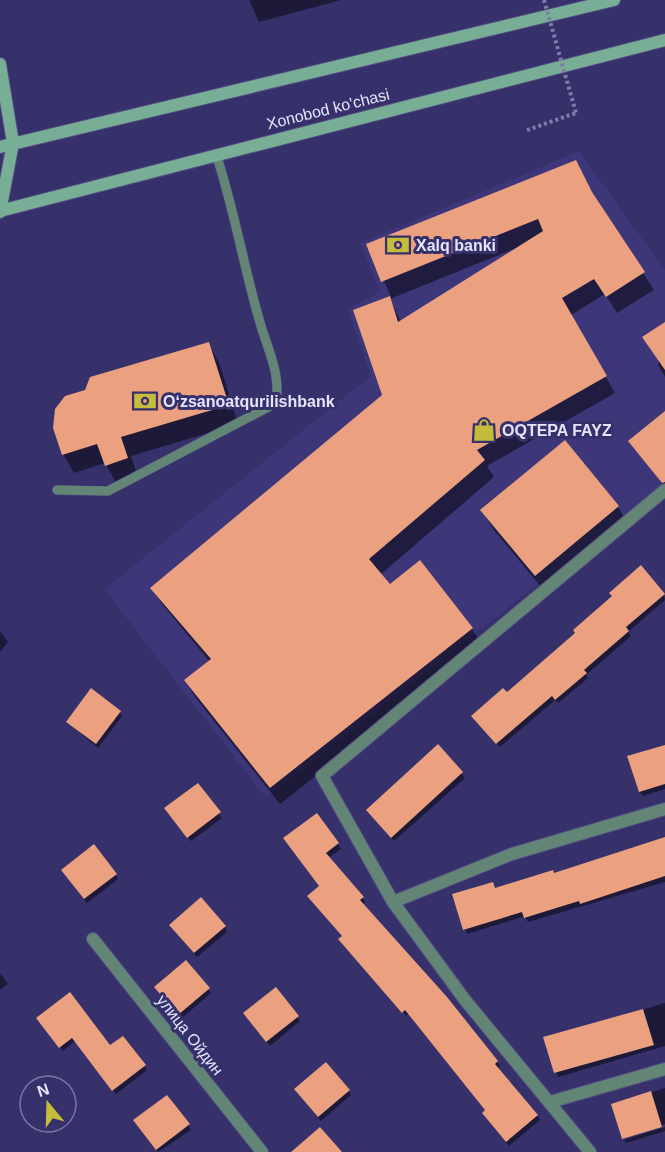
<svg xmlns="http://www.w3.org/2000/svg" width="665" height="1152" viewBox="0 0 665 1152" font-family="Arial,sans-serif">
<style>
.built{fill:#3d3679}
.shadow{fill:#0007;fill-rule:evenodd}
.building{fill:#eba07f}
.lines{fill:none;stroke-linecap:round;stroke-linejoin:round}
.service-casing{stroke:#524d82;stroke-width:10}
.minor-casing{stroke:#524d82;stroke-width:14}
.secondary-casing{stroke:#524d82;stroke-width:14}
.path{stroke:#807da9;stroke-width:4;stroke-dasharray:3 3;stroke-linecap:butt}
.service{stroke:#638575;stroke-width:9}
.minor{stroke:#638575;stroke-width:12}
.secondary{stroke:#78ae96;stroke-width:12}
.path-bridge{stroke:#807da9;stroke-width:4;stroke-dasharray:3 3;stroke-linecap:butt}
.labels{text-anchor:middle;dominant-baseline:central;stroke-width:6;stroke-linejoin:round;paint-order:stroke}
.street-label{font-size:16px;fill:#e4e5fb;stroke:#36306b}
.poi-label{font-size:16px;font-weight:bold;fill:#e4e5fb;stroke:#36306b;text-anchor:start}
</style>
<rect width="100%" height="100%" fill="#36306b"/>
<polygon class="built" points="579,151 665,270 665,484 266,798 104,589 371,376 348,309 380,292 360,243"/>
<g class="shadow">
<polygon points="249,0 341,0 259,22"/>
<path d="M596,201l58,89 -37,23 -12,-19 -34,21 44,78 -128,73 7,11 -114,98 10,11 82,43 10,16 -202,159 -85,-107 -9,-16 24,-19 -48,-58 -10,-16 232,-193 -29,-84 36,-14 -23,-52zM516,248l-115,74 -11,-23z"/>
<polygon points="665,324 665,377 658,365"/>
<polygon points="208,344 219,362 238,424 131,456 138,477 117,484 105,463 74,473 63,454"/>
<polygon points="665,413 665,488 630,441"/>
<polygon points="618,507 629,525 546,593 493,529 482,510"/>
<polygon points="664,595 665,600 628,632 631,636 586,675 588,678 558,703 555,700 500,747 476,720 576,634"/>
<polygon points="0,631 8,642 0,652"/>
<polygon points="120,712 122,716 98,748 67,722"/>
<polygon points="438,746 465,778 394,841 371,814"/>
<polygon points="665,746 665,789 643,796 640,792"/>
<polygon points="197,785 222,818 191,841 169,813"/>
<polygon points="317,815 341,849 328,858 363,898 365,902 362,905 497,1062 500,1066 497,1069 537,1115 540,1120 509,1146 486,1118 487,1111 408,1014 406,1016 343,944 343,937 320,887"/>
<polygon points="665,839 665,882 528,922 525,916 467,934 465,929 454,895 495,889 554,874"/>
<polygon points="65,874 116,875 118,879 87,903"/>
<polygon points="225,927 227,932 197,957 174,930"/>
<polygon points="186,962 211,993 181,1019 158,991"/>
<polygon points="0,973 8,984 0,990"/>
<polygon points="276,989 300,1021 270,1046 247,1017"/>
<polygon points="665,1003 665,1046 558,1077 545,1038"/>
<polygon points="41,1023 110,1047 122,1038 147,1070 116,1094 75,1041 63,1051"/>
<polygon points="665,1088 665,1124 623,1137 613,1105"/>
<polygon points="349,1091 351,1095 321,1121 298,1093"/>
<polygon points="138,1125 188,1125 191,1130 158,1152"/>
<polygon points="665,1127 665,1131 626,1143 624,1140"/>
</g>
<g class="building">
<polygon points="576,160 592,192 645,272 606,297 594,279 562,298 607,376 477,450 485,460 369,559 390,584 420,560 473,628 270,788 184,680 211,659 150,588 382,395 353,310 390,296 398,322 543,231 538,219 381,282 366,244"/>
<polygon points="665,322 665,370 642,337"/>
<polygon points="209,342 229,405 121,437 128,458 105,466 97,444 62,455 53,428 55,409 65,396 85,390 90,377"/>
<polygon points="665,411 665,482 662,483 628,441"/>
<polygon points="565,440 619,506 535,576 480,510"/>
<polygon points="641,565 665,594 626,627 629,631 584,670 587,673 555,700 552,696 496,744 471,716 503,688 507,692 575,633 573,630 612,596 609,593"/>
<polygon points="91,688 121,711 96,744 66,722"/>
<polygon points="438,744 463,772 391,838 366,810"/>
<polygon points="665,745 665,784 639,792 627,756"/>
<polygon points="198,783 221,812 187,838 164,808"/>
<polygon points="317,813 339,843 326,853 364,897 360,900 447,997 498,1061 495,1064 538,1115 506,1142 482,1113 485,1110 405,1010 402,1013 338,939 342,936 307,896 319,886 283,838"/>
<polygon points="665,837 665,876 580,904 579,901 524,918 522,912 463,930 452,894 493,882 495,888 553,870 554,873"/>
<polygon points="94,844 117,874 84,899 61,870"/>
<polygon points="201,897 226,926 194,953 169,925"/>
<polygon points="186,960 210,988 178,1015 154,987"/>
<polygon points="276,987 299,1016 266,1042 243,1013"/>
<polygon points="70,992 110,1045 123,1036 146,1065 112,1091 72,1038 59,1048 36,1018"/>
<polygon points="643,1009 654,1045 554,1073 543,1037"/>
<polygon points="326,1062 350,1090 318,1117 294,1089"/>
<polygon points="651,1091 662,1127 622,1139 611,1104"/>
<polygon points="167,1095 190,1124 156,1150 133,1120"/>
<polygon points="320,1127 342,1152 291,1152"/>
</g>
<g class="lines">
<g class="service-casing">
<path id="service" d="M57,490l51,1 168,-88c5,-31 -9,-54 -17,-84 -16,-55 -25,-111 -43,-165"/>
</g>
<g class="minor-casing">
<g id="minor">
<polyline points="393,902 512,854 665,809"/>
<polyline points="93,939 262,1152"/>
<polyline points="550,1102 665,1069"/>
<polyline points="590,1152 465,1000 393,902 322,776 665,490"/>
</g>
</g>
<g class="secondary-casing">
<g id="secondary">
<polyline points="0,64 13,143 0,212"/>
<polyline points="0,147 614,0"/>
<polyline points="0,211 665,40"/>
</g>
</g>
<polyline class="path" points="527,130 576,113"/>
<use href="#service" class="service"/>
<use href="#minor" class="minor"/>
<use href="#secondary" class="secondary"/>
<polyline class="path-bridge" points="544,0 576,113"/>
</g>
<defs>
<g id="bank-bare" transform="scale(1.8)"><path d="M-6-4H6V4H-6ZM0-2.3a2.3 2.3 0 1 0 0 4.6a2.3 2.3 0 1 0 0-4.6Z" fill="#c6bc3c" stroke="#36306b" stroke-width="2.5" paint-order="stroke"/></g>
<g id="shop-bare" transform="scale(1.8)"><path d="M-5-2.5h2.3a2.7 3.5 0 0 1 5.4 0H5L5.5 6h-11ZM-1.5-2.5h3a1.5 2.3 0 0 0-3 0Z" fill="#c6bc3c" stroke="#36306b" stroke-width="2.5" paint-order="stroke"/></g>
</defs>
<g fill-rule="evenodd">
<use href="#bank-bare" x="398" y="245"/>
<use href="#bank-bare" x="145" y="401"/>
<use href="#shop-bare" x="484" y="430"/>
</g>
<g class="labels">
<g class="street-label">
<text transform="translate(328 109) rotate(-14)">Xonobod ko'chasi</text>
<text transform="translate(190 1035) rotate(52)">улица Ойдин</text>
</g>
<g class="poi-label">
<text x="416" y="245">Xalq banki</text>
<text x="163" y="401">Oʻzsanoatqurilishbank</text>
<text x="502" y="430">OQTEPA FAYZ</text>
</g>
</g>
<g transform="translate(48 1104) rotate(341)"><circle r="28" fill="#36306b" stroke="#7c78a5" stroke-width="1.5"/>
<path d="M0-4.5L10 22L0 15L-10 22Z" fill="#c6bc3c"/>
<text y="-9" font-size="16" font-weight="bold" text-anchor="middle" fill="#e4e5fb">N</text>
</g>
</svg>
